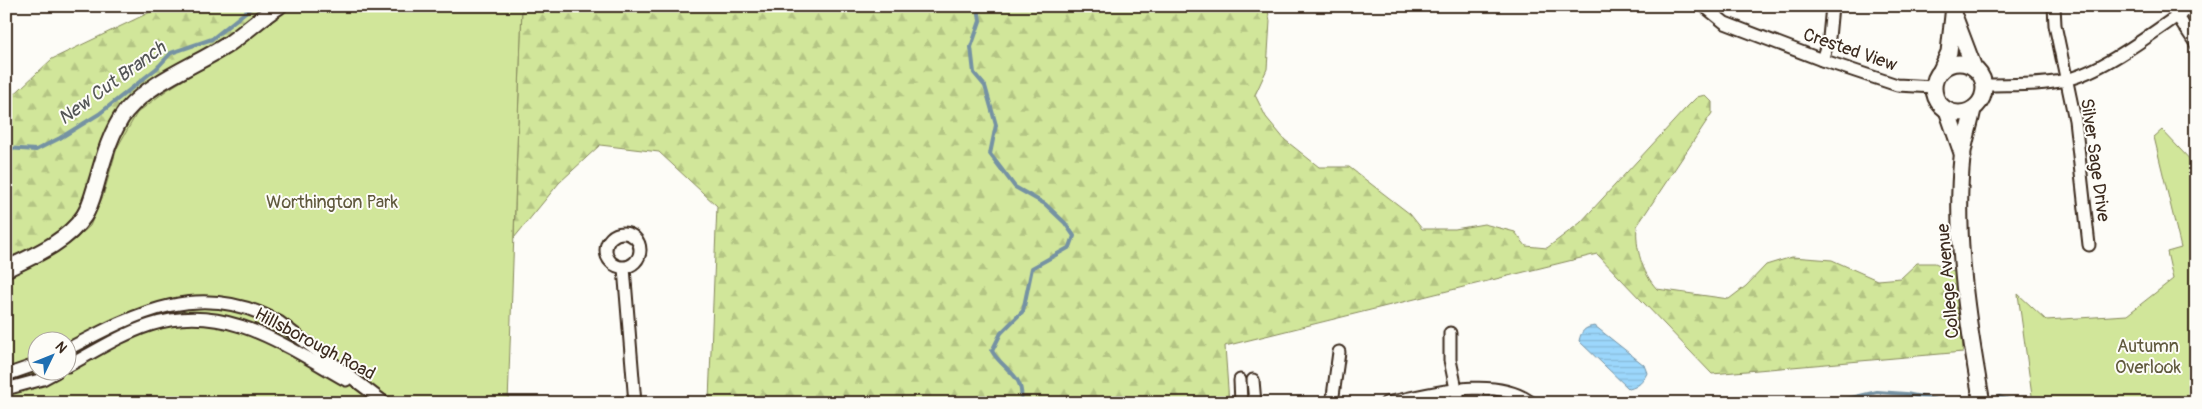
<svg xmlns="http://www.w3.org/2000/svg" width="2202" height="409" viewBox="0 0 2202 409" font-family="Pangolin,sans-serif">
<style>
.forest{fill:url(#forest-firs);stroke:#86885c}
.park{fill:#d1e69a;stroke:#86885c;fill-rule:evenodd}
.water{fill:url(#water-rules);stroke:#7592a3}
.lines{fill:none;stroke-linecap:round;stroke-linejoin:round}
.stream{stroke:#7592a3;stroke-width:4}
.street-casing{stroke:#3b2a1e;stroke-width:15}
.secondary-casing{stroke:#3b2a1e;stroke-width:19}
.street{stroke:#fdfcf7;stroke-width:11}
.secondary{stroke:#fdfcf7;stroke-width:15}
.labels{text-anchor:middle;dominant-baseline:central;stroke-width:4;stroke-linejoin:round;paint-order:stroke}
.street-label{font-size:18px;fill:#3b2a1e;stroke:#fdfcf7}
.park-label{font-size:18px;fill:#60593d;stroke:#fdfcf7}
.water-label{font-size:19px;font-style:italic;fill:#535556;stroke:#fdfcf7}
</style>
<defs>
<pattern id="forest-firs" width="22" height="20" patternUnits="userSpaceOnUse" patternTransform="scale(1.25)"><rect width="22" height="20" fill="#d1e69a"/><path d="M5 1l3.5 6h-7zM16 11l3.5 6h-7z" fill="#b4c584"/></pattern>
<pattern id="water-rules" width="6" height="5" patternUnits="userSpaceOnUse" patternTransform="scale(1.25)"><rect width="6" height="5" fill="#9cd7fc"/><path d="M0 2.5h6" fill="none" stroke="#87b9d8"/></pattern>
</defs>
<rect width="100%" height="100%" fill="#fdfcf7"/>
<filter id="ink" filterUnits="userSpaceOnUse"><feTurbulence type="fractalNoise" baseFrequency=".02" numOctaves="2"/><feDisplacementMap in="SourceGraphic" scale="10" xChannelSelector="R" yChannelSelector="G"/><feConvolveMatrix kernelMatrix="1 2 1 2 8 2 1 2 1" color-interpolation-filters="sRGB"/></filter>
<g filter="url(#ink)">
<g class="forest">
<polygon points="163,6 294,6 215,61 167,90 103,196 90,226 72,242 6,275 6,102 52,59"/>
<path d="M522,6h745l3,15 -3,48 -12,26 11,22 19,23 34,27h30l61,47 12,15h33l29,-5 31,8 11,14 21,2 33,-25 105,-114 12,-12 8,-2 7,7v11l-75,113c-2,21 5,47 20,63l72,10 17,-13 20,-21 26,-8 40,3 45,20 24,-2 16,-15h18l23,10 5,79 -251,22 -115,-120 -372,92 4,57h-486l-34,-4 8,-193 -58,-54 -59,-7 -41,38 -45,55z"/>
</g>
<g class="park">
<path d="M294,6h228l-14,397h-502v-128l66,-33 18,-16 13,-30 14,-48 20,-35 30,-23 48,-29zM38,342h30v30h-30z"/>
<polygon points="2162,130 2196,166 2196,403 2033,403 2018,294 2046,320 2127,315 2173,279 2167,252 2181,248 2154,137"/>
</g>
<path class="water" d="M1595,326l49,39 3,8c-4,9 -9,14 -18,16l-50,-48c2,-10 6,-14 16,-15z"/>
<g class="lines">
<g class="stream">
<path d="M978,6l2,15 -9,26 3,26 11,13 11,39 -6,29 25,33 30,17 20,19 9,13 -4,11 -38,21 -9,43 -22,22 -9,18c11,20 33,22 29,52"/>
<polyline points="6,148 36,150 60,138 99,114 157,68 171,53 212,39 253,6"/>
<polyline points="1999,397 2016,403"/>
<polyline points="1830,403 1877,392 1906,394 1947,402 1965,398"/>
<polyline points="2147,403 2169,403"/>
</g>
<g class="street-casing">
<g id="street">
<polyline points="1704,6 1725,23 1822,60 1897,85 1934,87"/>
<polyline points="2054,6 2055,25 2075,120 2089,245"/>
<polyline points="2171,6 2196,44"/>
<polyline points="1822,60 1829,38 1832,6"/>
<path d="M1984,85c26,-1 55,1 81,-5 40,-9 92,-51 127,-74"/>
<circle cx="623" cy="250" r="17"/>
<polyline points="624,268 635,403"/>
<polyline points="1450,333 1450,360 1459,403"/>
<path d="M68,349c70,-37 133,-70 211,-27l106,81"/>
<path d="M68,366c26,-14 54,-32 82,-41 75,-24 134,20 196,55"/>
<polyline points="6,375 38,364"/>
<polyline points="1240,380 1241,403"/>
<polyline points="1253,380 1255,403"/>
<polyline points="6,389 43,379 56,372"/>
<polyline points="1332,403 1339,352"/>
<path d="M1386,403c42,-8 108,-29 146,0"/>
</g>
</g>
<g class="secondary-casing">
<g id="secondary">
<polyline points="1955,18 1974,68"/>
<circle cx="1959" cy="88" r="25"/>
<polyline points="1941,70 1949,52 1954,6"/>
<path d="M1973,109c-3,16 -9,33 -11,49 -8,79 6,167 20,245"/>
<polyline points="1947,110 1963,156"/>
<path d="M6,269c27,-13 61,-27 78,-53 6,-9 9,-21 12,-31 7,-25 14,-53 30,-74 27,-31 67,-44 101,-66 18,-12 33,-27 52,-39"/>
</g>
</g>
<use href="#street" class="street"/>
<use href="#secondary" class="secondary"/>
</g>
</g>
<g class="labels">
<g class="street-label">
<text transform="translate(1850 50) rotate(19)">Crested View</text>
<text transform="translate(2095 160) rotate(82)">Silver Sage Drive</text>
<text transform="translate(1948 281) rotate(-95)">College Avenue</text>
<text transform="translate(315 344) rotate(28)">Hillsborough Road</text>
</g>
<g class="park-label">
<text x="332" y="202">Worthington Park</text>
<text x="2148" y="346">Autumn<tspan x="2148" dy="21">Overlook</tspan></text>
</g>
<g class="water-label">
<text transform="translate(112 83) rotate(-36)">New Cut Branch</text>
</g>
</g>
<rect width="2202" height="409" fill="none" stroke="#fdfcf7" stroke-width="25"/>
<rect x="12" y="12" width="2177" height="384" fill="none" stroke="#3b2a1e" stroke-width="2" filter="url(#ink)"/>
<g transform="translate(52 356) rotate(47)"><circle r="24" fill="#fdfcf7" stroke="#afa8a0"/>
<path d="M0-4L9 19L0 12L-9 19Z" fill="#1f6fb2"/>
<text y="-8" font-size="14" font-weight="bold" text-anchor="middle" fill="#3b2a1e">N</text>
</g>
</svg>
